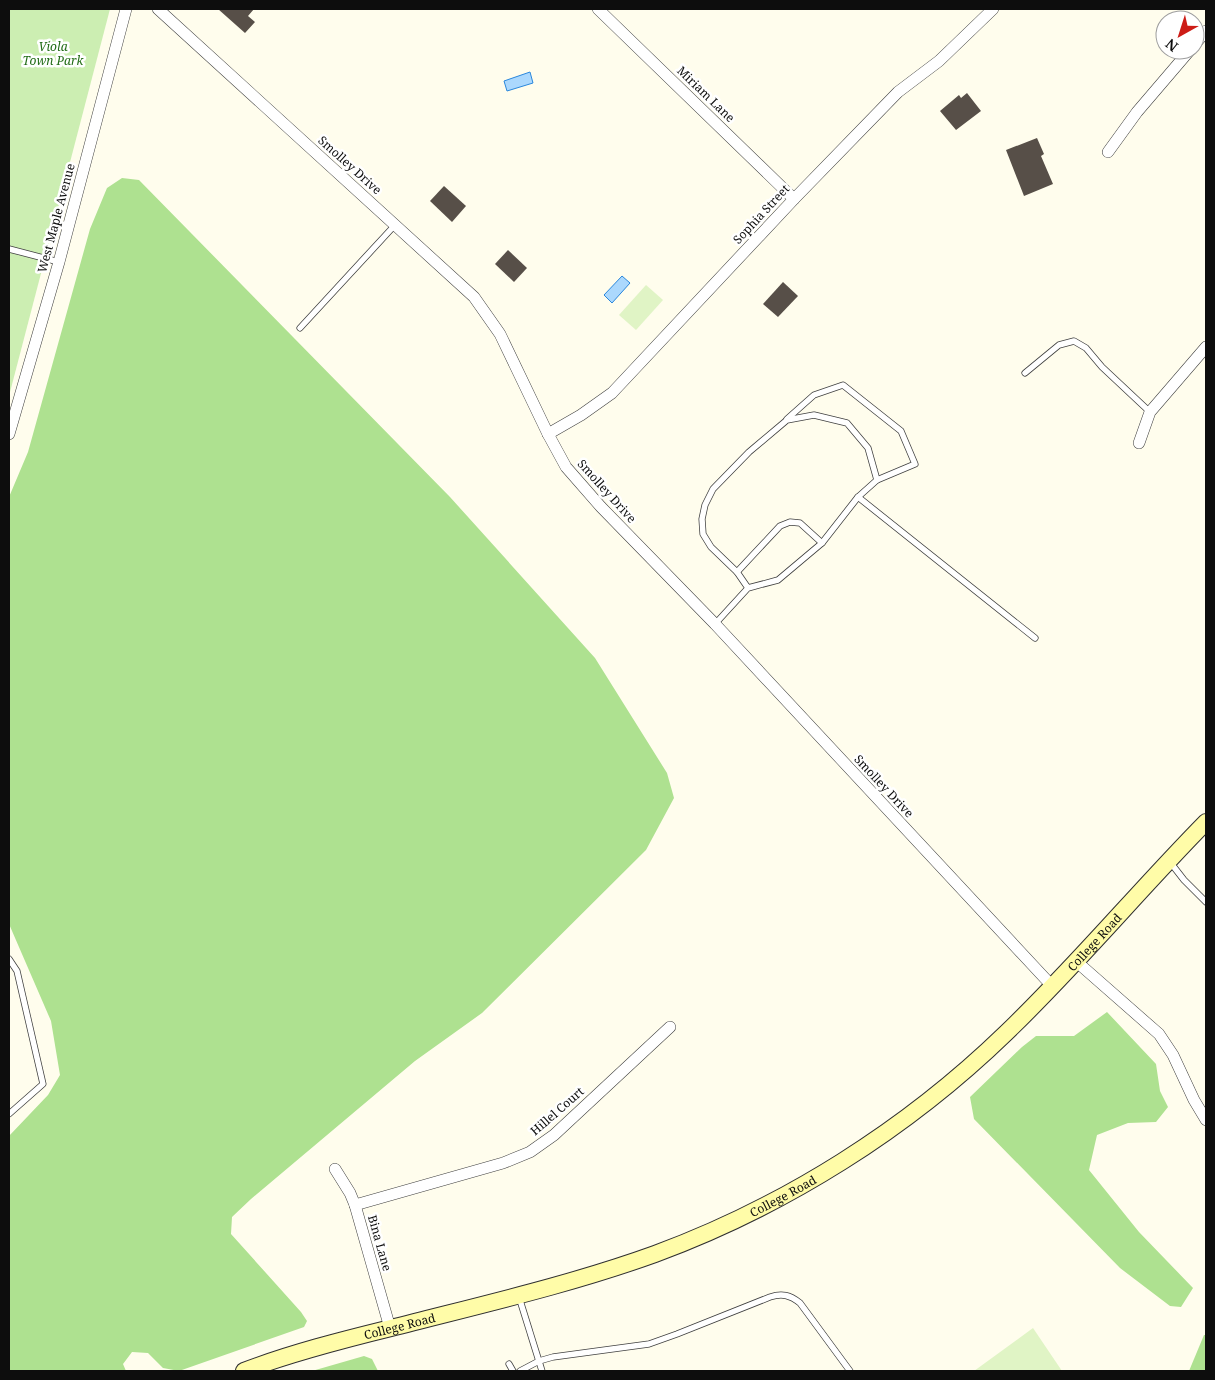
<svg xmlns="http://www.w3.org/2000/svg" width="1215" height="1380" viewBox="0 0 1215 1380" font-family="'Noto Serif',serif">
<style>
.green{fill:#cceeb2}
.forest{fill:#aee190}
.pitch{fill:#e0f4c5}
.water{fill:#abd8fd;stroke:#2a87dc}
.building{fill:#574f48}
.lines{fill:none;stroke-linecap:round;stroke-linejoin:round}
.lane-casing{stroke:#404040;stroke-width:7}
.street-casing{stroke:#404040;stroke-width:12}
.secondary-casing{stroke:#2f2f2f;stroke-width:18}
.lane{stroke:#fff;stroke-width:5.5}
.street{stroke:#fff;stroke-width:11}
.secondary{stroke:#fffca8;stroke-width:16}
.labels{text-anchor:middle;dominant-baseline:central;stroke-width:5;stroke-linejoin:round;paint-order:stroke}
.park-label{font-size:12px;font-style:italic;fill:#216c16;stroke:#fff}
.street-label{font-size:12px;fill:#0d0d0d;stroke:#fff}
</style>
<rect width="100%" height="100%" fill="#fffded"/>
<polygon class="green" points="9,9 110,9 9,396"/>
<g class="forest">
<polygon points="122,178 139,180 450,497 595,658 667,773 674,798 646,850 482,1013 415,1061 251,1199 232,1217 231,1234 301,1312 307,1321 304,1327 179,1371 163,1368 148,1353 132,1352 123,1364 126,1371 9,1371 9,1136 48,1095 60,1075 51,1021 9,924 9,497 28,452 90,229 107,188"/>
<polygon points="1107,1012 1156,1064 1160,1091 1168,1107 1156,1122 1128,1123 1097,1135 1089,1170 1139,1232 1193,1288 1181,1307 1170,1306 1120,1268 974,1119 970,1097 1022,1047 1036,1036 1074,1036"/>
<polygon points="1204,1335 1206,1335 1206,1371 1189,1371"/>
<polygon points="364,1356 372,1359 378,1371 312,1371"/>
</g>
<g class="pitch">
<polygon points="646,285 663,300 636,330 619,315"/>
<polygon points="1033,1328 1062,1371 974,1371"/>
</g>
<g class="water">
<polygon points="530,72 533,83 507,91 504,81"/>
<polygon points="622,276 630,283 612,303 604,295"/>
</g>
<g class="building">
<polygon points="218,9 254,9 248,16 255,22 245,33"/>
<polygon points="967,93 981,111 956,130 940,111 959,95 961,98"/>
<polygon points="1037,138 1044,154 1041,156 1053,184 1024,196 1006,150"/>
<polygon points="444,186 466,206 452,222 430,201"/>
<polygon points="508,250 527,268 514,282 495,264"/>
<polygon points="783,282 798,296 778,317 763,304"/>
</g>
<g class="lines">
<g class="lane-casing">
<g id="lane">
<polyline points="9,249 59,262"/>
<polyline points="300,328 395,225"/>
<polyline points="1025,373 1059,345 1074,341 1086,348 1102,367 1150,412"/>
<polyline points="787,419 814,395 843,385 901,431 915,464 877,480"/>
<polyline points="858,497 1035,638"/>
<polyline points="737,572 780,526 790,522 800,523 822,543"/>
<polyline points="715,624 748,588 778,580 822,543 858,497 877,480 868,448 847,423 814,415 787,420 749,452 713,489 705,505 702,519 703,534 711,547 737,572 748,588"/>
<polyline points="1170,862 1184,880 1206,902"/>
<polyline points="9,959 17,971 43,1084 9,1114"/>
<polyline points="519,1297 542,1371"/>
<polyline points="509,1364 513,1371"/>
<path d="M520,1371l19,-10 14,-4 96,-13 28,-10 93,-37c12,-4 20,-2 30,6l50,68"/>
</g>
</g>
<g class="street-casing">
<g id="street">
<polyline points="158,9 474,297 500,334 548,434 566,467 601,507 715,624 1053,987"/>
<polyline points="598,9 794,199"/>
<polyline points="1195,44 1206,31"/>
<polyline points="1108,152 1137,112 1190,50"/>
<polyline points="9,434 59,262 126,9"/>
<polyline points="548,434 581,415 612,393 794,199 898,92 939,61 993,9"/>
<polyline points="1139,443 1150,412 1206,347"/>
<polyline points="1077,962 1159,1034 1173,1055 1194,1100 1206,1120"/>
<polyline points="335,1169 350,1193 355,1205 390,1328"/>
<polyline points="355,1205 503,1163 530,1152 554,1135 670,1027"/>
</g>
</g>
<g class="secondary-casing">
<g id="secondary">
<path id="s1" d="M244,1371c47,-18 98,-31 147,-43 89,-23 178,-43 264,-74 130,-48 252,-125 351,-221 70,-67 132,-142 200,-211"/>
</g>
</g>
<use href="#lane" class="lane"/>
<use href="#street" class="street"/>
<use href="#secondary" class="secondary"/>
</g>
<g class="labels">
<g class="park-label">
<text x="53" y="46">Viola<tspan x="53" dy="14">Town Park</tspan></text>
</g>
<g class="street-label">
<text transform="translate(706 94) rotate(44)">Miriam Lane</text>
<text transform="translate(350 165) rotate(42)">Smolley Drive</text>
<text transform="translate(761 214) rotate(-47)">Sophia Street</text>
<text transform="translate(56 218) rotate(-75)">West Maple Avenue</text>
<text transform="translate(607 491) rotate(48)">Smolley Drive</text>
<text transform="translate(884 786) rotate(47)">Smolley Drive</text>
<text stroke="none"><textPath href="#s1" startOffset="972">College Road</textPath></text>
<text transform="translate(557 1111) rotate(-41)">Hillel Court</text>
<text stroke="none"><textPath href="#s1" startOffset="568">College Road</textPath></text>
<text transform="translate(380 1243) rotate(74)">Bina Lane</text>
<text stroke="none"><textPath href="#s1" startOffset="162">College Road</textPath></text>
</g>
</g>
<rect width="1215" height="1380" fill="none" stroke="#0d0d0d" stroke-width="20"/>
<g transform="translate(1180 35) rotate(219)"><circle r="24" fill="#ffffff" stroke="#9e9e9e"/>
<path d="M0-4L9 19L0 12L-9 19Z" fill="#cd1c16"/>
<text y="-8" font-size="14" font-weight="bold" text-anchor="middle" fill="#0d0d0d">N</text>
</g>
</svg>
